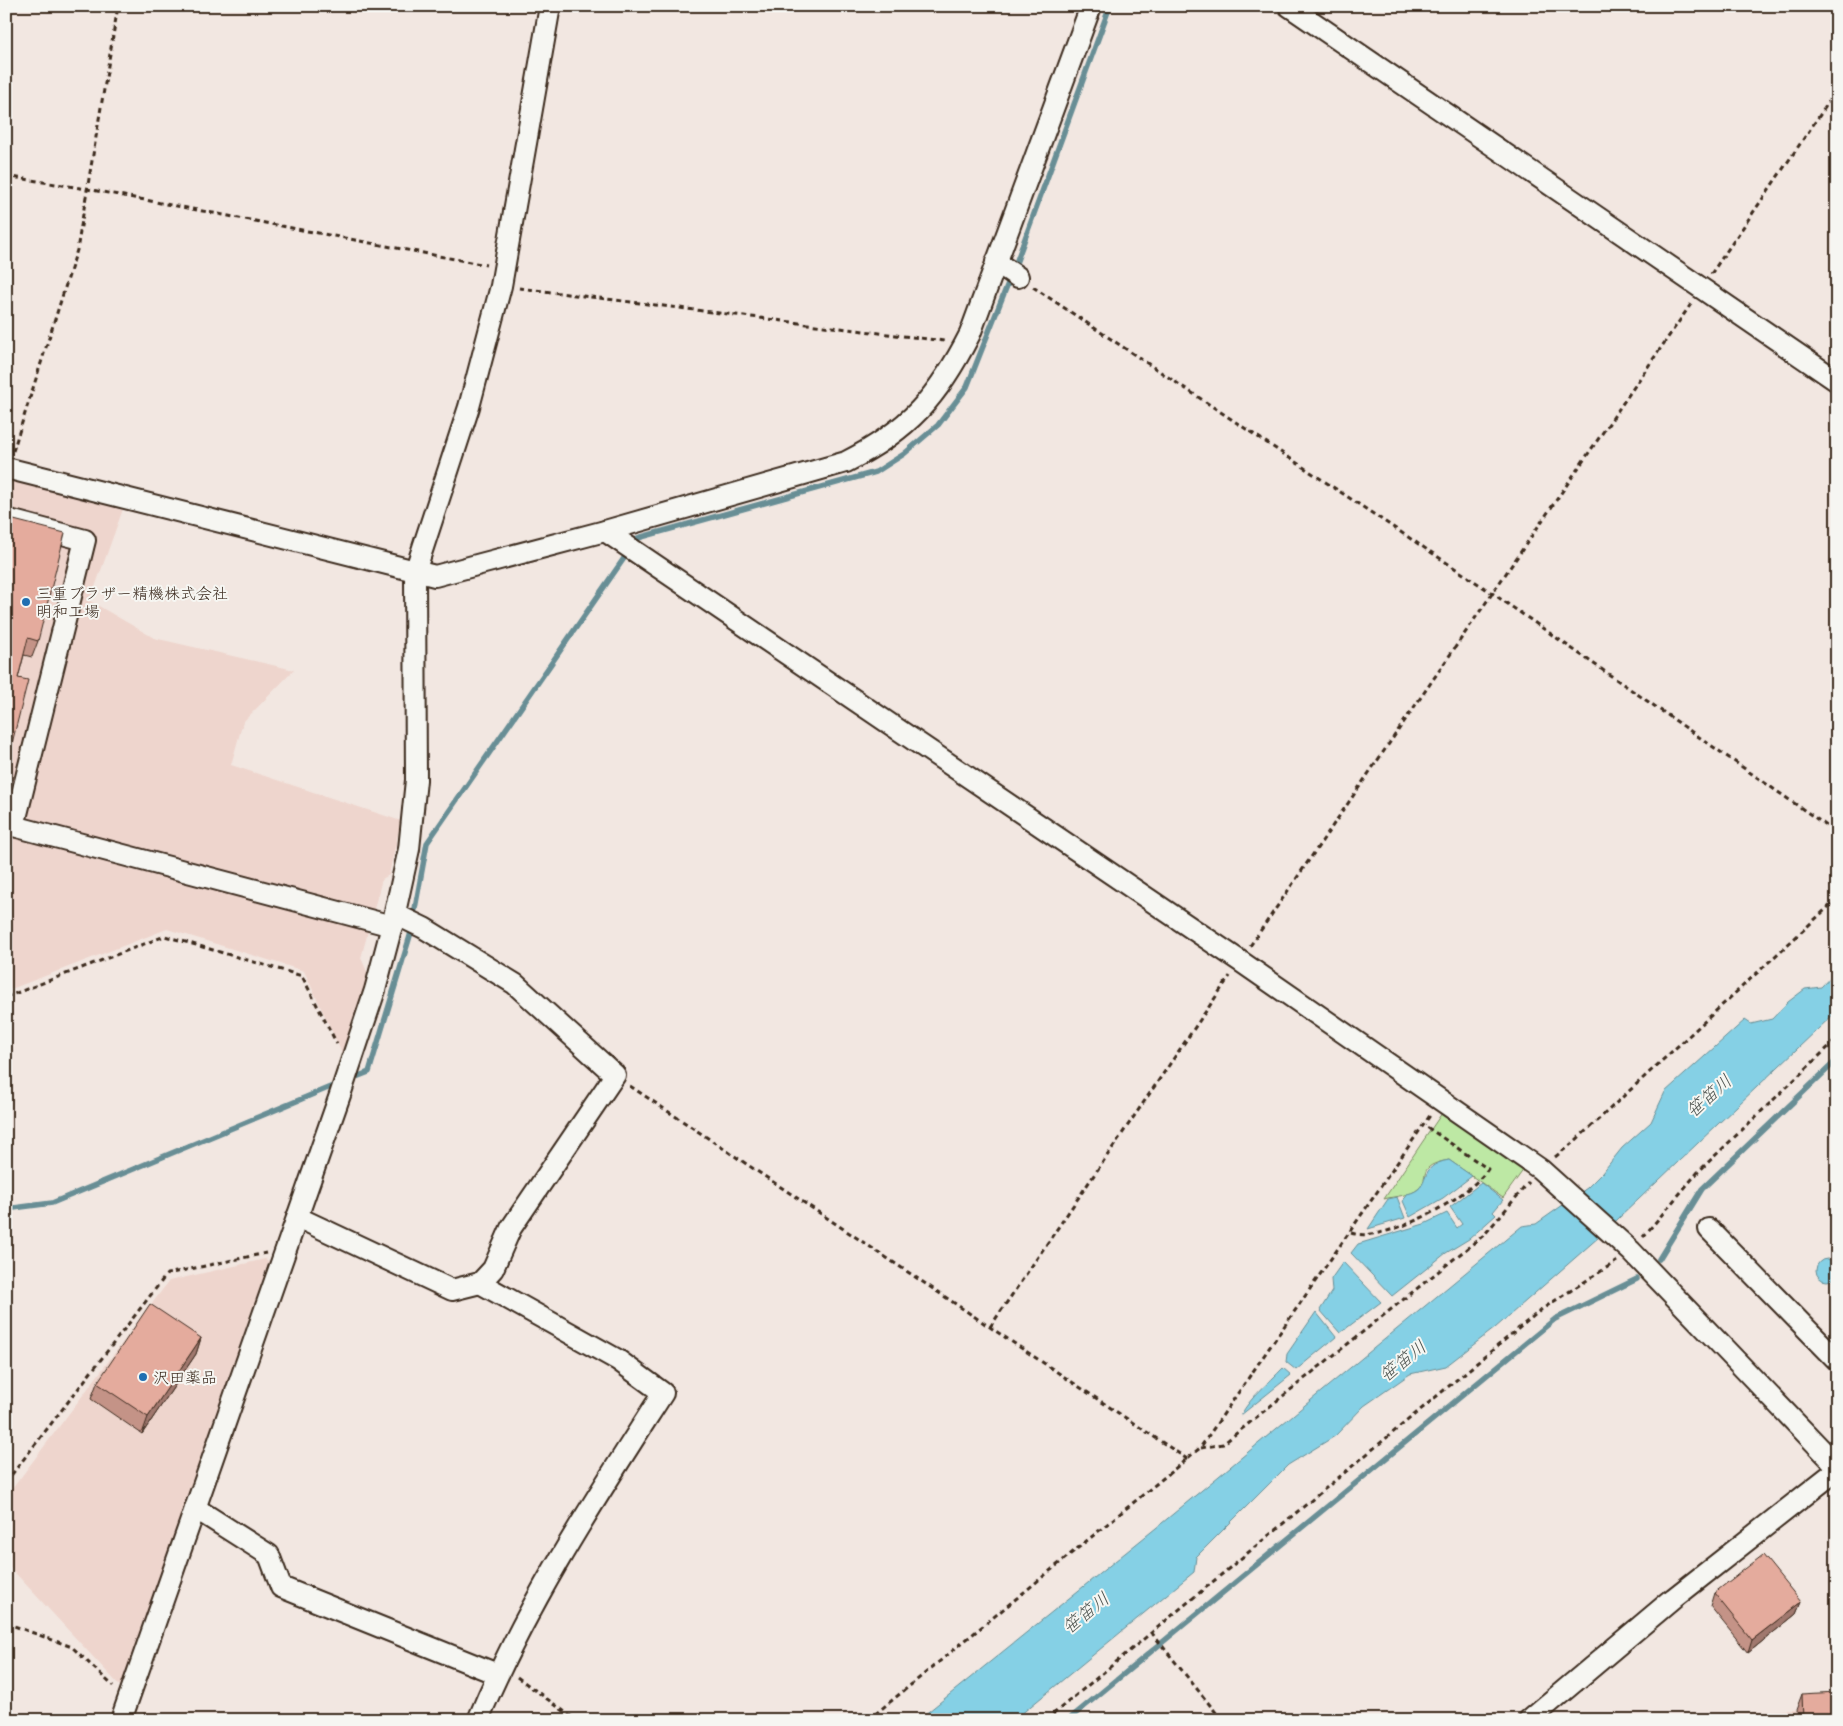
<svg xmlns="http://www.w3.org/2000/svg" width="1843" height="1726" viewBox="0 0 1843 1726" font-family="Itim,'Klee One',sans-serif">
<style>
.built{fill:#eed5cd}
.green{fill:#bde8a4;stroke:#7c8961}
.water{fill:#85d0e5;stroke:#678e95}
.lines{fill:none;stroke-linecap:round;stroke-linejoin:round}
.stream{stroke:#678e95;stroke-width:5.5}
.minor-casing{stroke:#3b2a1e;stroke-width:24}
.path{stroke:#3b2a1e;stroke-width:3;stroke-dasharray:5 4;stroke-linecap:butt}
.minor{stroke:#f6f6f2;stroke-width:20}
.wall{fill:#c49387;stroke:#3b2a1e}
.shaded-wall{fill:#a0786e;stroke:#3b2a1e}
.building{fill:#e4ab9d;stroke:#3b2a1e}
.poi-dot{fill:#1f6fb2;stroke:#f6f6f2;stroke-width:2}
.labels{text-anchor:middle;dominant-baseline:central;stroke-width:4;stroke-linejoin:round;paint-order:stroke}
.poi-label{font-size:16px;fill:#3b2a1e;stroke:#f6f6f2;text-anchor:start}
.water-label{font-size:18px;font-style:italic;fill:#4e5450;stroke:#f6f6f2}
</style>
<rect width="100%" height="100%" fill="#f2e7e1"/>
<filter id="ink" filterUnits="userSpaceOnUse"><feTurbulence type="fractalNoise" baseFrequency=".02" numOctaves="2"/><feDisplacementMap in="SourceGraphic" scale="10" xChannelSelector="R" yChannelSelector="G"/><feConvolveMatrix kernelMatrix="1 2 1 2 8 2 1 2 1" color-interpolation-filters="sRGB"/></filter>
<g filter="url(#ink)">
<g class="built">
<polygon points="6,479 123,509 90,601 154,638 294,670 243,722 231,765 401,821 389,875 382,879 361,958 369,976 342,1053 304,971 167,929 6,991"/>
<polygon points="265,1259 269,1261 121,1687 6,1563 6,1497 169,1281"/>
<polygon points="1837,1707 1837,1720 1731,1720 1729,1714"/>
</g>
<path class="green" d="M1444,1110l80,59 -21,29 -54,-38c-35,6 -17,17 -31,29 -7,7 -24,7 -34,10z"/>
<g class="water">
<polygon points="1837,970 1837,1011 1599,1237 1495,1328 1446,1366 1410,1374 1364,1406 1335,1436 1288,1465 1196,1557 1194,1572 1014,1720 918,1720 1156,1528 1522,1226 1536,1224 1587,1188 1602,1173 1622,1148 1651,1122 1665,1092 1745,1020 1751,1024 1772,1019 1788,1002 1805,989 1821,987"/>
<path d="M1449,1160l23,16 -29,22 -33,19 -7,-16 4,-7c28,-6 7,-28 42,-34z"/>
<polygon points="1481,1183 1503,1200 1493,1212 1496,1215 1469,1239 1446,1253 1392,1296 1351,1253 1358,1244 1424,1224 1447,1213 1457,1228 1462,1224 1450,1207"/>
<polygon points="1397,1197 1405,1218 1368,1229 1388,1199"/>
<circle cx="1827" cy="1270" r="11"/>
<polygon points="1343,1262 1381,1302 1340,1333 1320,1310 1332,1291 1331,1279"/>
<polygon points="1316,1312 1336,1337 1296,1370 1286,1362 1287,1354"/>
<path d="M1283,1368l8,7 -50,40c10,-19 27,-31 42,-47z"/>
</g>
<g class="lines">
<g class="stream">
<polyline points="351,1079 369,1072 410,936 427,843 638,538 876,472 904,454 938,425 967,387 1016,263 1110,6"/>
<polyline points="6,1209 52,1203 340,1083"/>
<polyline points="1659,1259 1702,1189 1837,1060"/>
<polyline points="1068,1720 1555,1319 1637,1279"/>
</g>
<g class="minor-casing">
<g id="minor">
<polyline points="1289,6 1837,381"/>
<polyline points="996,262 1018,277"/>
<path d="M6,468l429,108 170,-45 241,-69c63,-32 92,-65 124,-128l121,-328"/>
<polyline points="6,519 85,540 14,826"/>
<polyline points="605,531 1240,961 1540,1169 1631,1251 1837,1466"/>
<polyline points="6,824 392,926"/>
<polyline points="297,1217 452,1290 480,1283 493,1269 511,1228 615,1075 515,984 424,928 395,914"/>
<polyline points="1709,1229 1837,1360"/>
<polyline points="195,1508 269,1555 281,1587 497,1674"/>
<polyline points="121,1720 340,1095 375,990 392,926 409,849 416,780 415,572 469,407 501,286 550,6"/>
<path d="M478,1720c48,-116 118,-222 185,-327l-45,-33 -138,-77"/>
<polyline points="1529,1720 1674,1598 1837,1470"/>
</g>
</g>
<g class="path">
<polyline points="6,176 87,189 486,265"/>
<polyline points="1711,274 1837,90"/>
<polyline points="1033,287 1492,593 1837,833"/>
<polyline points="519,288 944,341"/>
<polyline points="13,451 77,250 118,6"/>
<polyline points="1250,946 1691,304"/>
<polyline points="6,997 165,936 302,976 337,1044"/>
<polyline points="630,1086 1187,1459"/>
<polyline points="1555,1157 1575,1141 1837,899"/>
<path d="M1351,1233c35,11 117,-35 137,-64l-64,-44"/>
<polyline points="1643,1237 1698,1172 1837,1039"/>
<polyline points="990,1327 1230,976"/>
<polyline points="1201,1448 1223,1444 1485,1234 1529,1182"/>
<polyline points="6,1482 167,1274 266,1253"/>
<polyline points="6,1623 72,1647 113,1686"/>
<polyline points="1151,1632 1222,1720"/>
<polyline points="517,1677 576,1720"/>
<polyline points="143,1714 150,1720"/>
<polyline points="868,1720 1200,1448 1431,1114"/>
<polyline points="1046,1720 1542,1309 1617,1261"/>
</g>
<use href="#minor" class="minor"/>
</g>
<g class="wall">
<polygon points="6,518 38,641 32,657 24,655 18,678"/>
<polygon points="201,1338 196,1354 142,1434 91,1399 97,1383"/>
<polygon points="1714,1593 1801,1602 1796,1614 1748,1653 1710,1606"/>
<polygon points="1802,1694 1837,1720 1797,1720 1796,1710"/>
</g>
<g class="shaded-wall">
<polygon points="201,1338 196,1354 142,1434 148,1417"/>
<polygon points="1801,1602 1796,1614 1748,1653 1752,1640"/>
</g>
<g class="building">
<polygon points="6,518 65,533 38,641 28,638 18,678 28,680 6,767"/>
<polygon points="150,1304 201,1338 148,1417 97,1383"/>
<polygon points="1763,1555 1801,1602 1752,1640 1714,1593"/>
<polygon points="1837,1692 1837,1720 1803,1720 1802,1694"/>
</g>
</g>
<g class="poi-dot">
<circle cx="26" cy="602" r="5"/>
<circle cx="143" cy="1377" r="5"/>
</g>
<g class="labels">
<g class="poi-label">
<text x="36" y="593">三重ブラザー精機株式会社<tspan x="36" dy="18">明和工場</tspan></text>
<text x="153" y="1377">沢田薬品</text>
</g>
<g class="water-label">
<text transform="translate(1709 1096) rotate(-42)">笹笛川</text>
<text transform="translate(1403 1361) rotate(-39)">笹笛川</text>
<text transform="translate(1086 1613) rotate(-39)">笹笛川</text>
</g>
</g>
<rect width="1843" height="1726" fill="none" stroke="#f6f6f2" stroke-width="25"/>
<rect x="12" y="12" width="1818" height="1701" fill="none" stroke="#3b2a1e" stroke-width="2" filter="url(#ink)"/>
</svg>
